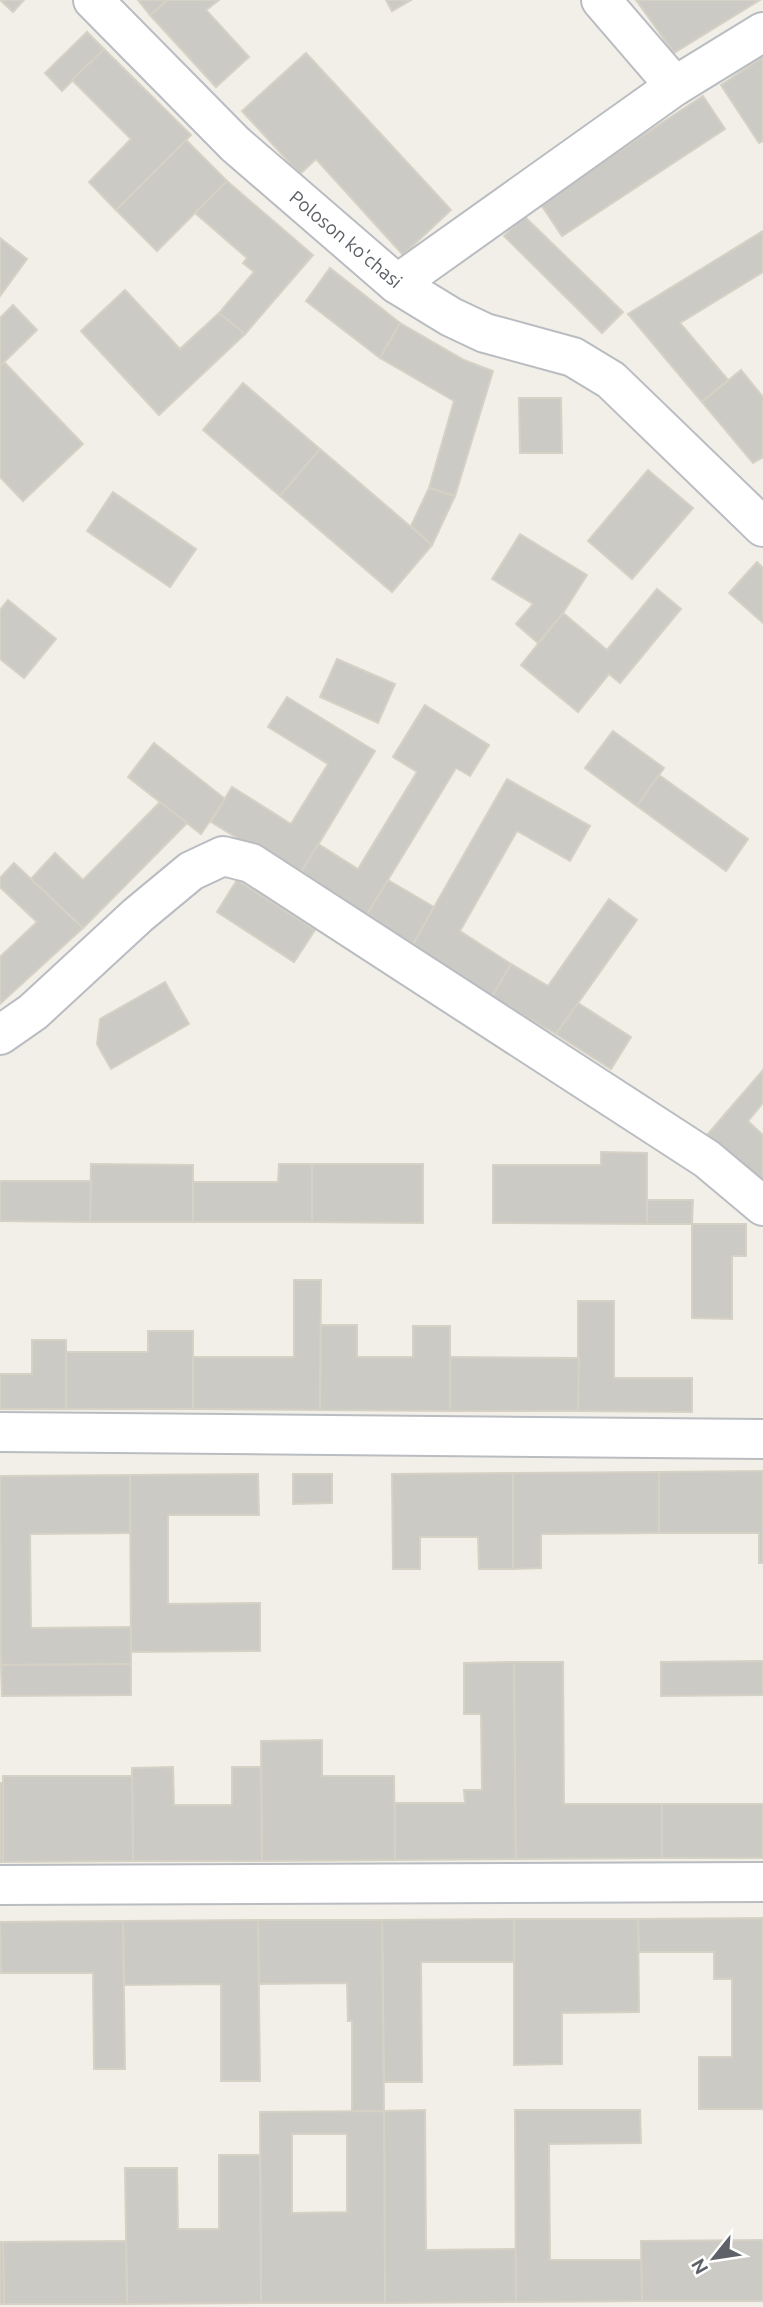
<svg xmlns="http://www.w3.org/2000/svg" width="763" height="2307" viewBox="0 0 763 2307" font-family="Ubuntu,sans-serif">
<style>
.building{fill:#cccac4;stroke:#d6d1c5;stroke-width:2;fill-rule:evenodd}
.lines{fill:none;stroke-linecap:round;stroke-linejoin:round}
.minor-casing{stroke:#b9bcc1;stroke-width:42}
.minor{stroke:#fff;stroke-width:38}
.labels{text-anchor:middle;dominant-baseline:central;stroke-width:5;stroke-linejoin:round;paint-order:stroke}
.street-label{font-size:19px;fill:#5e6268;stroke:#fff}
</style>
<rect width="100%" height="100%" fill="#f1efe7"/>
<g class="building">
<polygon points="0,0 24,0 13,12"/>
<polygon points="138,0 168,0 150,15"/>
<polygon points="168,0 219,0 206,10 249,57 216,87 150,15"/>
<polygon points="386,0 411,0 392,11"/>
<polygon points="636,0 760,0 674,53"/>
<polygon points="87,32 104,49 62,91 45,73"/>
<polygon points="104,49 191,135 116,210 89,182 131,139 72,80"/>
<polygon points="306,53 451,210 403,255 316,159 300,174 242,111"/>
<polygon points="763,57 763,141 759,143 721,85"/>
<polygon points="703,96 725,129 562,236 540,203"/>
<polygon points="186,140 227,181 157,251 116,210"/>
<polygon points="227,181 313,255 245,334 219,313 254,272 243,263 247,258 195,213"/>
<polygon points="524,216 623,312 602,333 504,236"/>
<polygon points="763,231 763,272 680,323 728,380 702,402 628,314"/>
<polygon points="0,238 27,259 0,296"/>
<polygon points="330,268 400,323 380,358 306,301"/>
<polygon points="125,290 180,349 219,313 245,334 159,415 81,331"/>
<polygon points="13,305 37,330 0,366 0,318"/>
<polygon points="400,323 464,360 493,371 455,496 429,488 454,401 380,358"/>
<polygon points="4,362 83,444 23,501 0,477 0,366"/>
<polygon points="741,370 763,397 763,457 753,463 702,402"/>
<polygon points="243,383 320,449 280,496 203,430"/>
<polygon points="519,398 561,398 562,453 520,453"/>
<polygon points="320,449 432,545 392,592 280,496"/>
<polygon points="648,470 693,508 632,579 588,541"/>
<polygon points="429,488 455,496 432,545 411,526"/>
<polygon points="113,492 196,549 170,587 87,531"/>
<polygon points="520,534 587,575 563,613 538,643 516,624 533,604 492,579"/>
<polygon points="757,562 763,568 763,623 729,593"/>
<polygon points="657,589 681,609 620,683 609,674 578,712 521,665 563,613 607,650"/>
<polygon points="8,600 56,639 24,678 0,659 0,610"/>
<polygon points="337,659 395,684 378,723 320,697"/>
<polygon points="287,697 375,751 299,876 211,822 232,787 291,824 328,764 268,727"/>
<polygon points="425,705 489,745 470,776 456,768 366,916 299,876 318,844 358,869 417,772 393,757"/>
<polygon points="613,731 664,768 637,806 585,768"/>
<polygon points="154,743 225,799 201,834 128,777"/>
<polygon points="659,775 748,839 726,871 637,806"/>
<polygon points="507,779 590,826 570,861 517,831 460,931 511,964 492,997 413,944"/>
<polygon points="160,802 187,823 83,928 31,879 55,853 83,880"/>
<polygon points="14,863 83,928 0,1004 0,957 37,922 0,887 0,878"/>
<polygon points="237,880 315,930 294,962 217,912"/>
<polygon points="388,880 434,907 413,944 366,916"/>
<polygon points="609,899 637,920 556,1034 492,997 511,964 548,986"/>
<polygon points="165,982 189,1024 111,1069 97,1044 100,1019"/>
<polygon points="578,1003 631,1037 611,1069 556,1034"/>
<polygon points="763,1070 763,1103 748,1121 763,1135 763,1184 707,1135"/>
<polygon points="601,1152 647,1153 647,1224 493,1223 493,1165 601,1165"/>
<polygon points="91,1164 193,1165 193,1222 90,1222"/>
<polygon points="279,1164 312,1164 312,1222 193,1222 193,1182 278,1182"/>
<polygon points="312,1164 423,1164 423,1223 312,1222"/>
<polygon points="0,1181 91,1181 90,1222 0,1221"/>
<polygon points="647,1200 693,1200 692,1224 647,1224"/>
<polygon points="692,1224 746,1224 746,1256 732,1256 732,1319 692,1318"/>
<polygon points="294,1280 321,1280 320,1410 193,1409 193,1357 294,1357"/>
<polygon points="578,1301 614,1301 614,1378 692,1378 692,1412 578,1411"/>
<polygon points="321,1325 357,1325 357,1357 413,1357 413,1326 450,1326 450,1411 320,1410"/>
<polygon points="148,1331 193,1331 193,1409 66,1409 66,1352 148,1352"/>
<polygon points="32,1340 66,1340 66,1409 0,1409 0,1374 32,1374"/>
<polygon points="450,1357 579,1358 578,1411 450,1411"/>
<polygon points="763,1471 763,1563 759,1563 759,1533 659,1533 659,1472"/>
<polygon points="659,1472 659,1533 541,1534 541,1568 513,1569 513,1473"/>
<polygon points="513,1473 513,1569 479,1569 478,1537 420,1537 420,1569 393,1569 392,1474"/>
<polygon points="258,1474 259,1515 168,1515 168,1604 260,1603 260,1651 131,1652 130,1475"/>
<polygon points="293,1474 332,1474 332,1503 293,1504"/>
<polygon points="130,1475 130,1533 30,1534 31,1628 131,1627 131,1664 1,1665 0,1476"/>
<polygon points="763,1661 763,1695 661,1696 661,1662"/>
<polygon points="514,1662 516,1859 395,1860 395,1803 465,1803 464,1790 482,1790 481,1714 464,1714 464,1663"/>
<polygon points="514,1662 563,1662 564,1804 662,1804 662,1858 516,1859"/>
<polygon points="131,1664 131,1695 2,1696 1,1665"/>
<polygon points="322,1740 322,1776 394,1776 395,1860 262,1861 261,1741"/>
<polygon points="173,1767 174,1805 232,1805 232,1767 261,1767 262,1861 133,1861 132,1768"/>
<polygon points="3,1776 132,1776 133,1861 3,1862"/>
<rect x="0" y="1783" width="3" height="79"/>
<rect x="662" y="1804" width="101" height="54"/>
<polygon points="763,1918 763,2109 699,2109 699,2057 732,2057 732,1979 714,1979 714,1952 639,1952 638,1919"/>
<polygon points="514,1919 638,1919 639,2012 562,2013 562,2064 514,2065"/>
<polygon points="514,1919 514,1962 421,1962 422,2082 384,2082 382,1920"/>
<polygon points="258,1920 382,1920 384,2111 352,2111 352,2021 348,2021 347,1983 259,1984"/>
<polygon points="258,1920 260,2081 221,2081 221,1984 124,1985 123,1921"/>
<polygon points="123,1921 125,2069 94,2069 93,1973 1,1973 0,1922"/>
<polygon points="425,2110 426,2250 516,2249 516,2302 385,2303 384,2111"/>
<polygon points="515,2110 640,2110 641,2143 549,2144 550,2260 642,2260 642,2301 516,2302"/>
<path d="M384,2111l1,192h-124l-1,-191zM292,2134h55v78l-55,1z"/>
<polygon points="219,2155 260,2155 261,2303 127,2304 125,2168 177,2168 178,2229 219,2229"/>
<polygon points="763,2240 763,2301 642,2301 641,2241"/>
<polygon points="126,2241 127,2304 4,2304 3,2242"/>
<polygon points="0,2242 3,2242 4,2304 0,2304"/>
</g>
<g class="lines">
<g class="minor-casing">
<g id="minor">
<polyline points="93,0 235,144 397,284 451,317 485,333 573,357 611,380 763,527"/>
<polyline points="601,0 675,86"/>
<polyline points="397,284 675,86 763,32"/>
<polyline points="0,1035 33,1012 138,915 191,871 223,856 251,863 707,1159 763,1206"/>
<polyline points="0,1432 763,1439"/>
<polyline points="0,1885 763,1882"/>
</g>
</g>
<use href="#minor" class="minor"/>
</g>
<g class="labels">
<g class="street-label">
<text transform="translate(346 239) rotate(40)">Poloson ko'chasi</text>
</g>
</g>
<g transform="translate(714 2258) rotate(240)" stroke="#ffffff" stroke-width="5" paint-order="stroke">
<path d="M0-5L12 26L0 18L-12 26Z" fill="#5e6268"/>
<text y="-10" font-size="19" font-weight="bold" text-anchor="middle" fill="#5e6268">N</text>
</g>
</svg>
